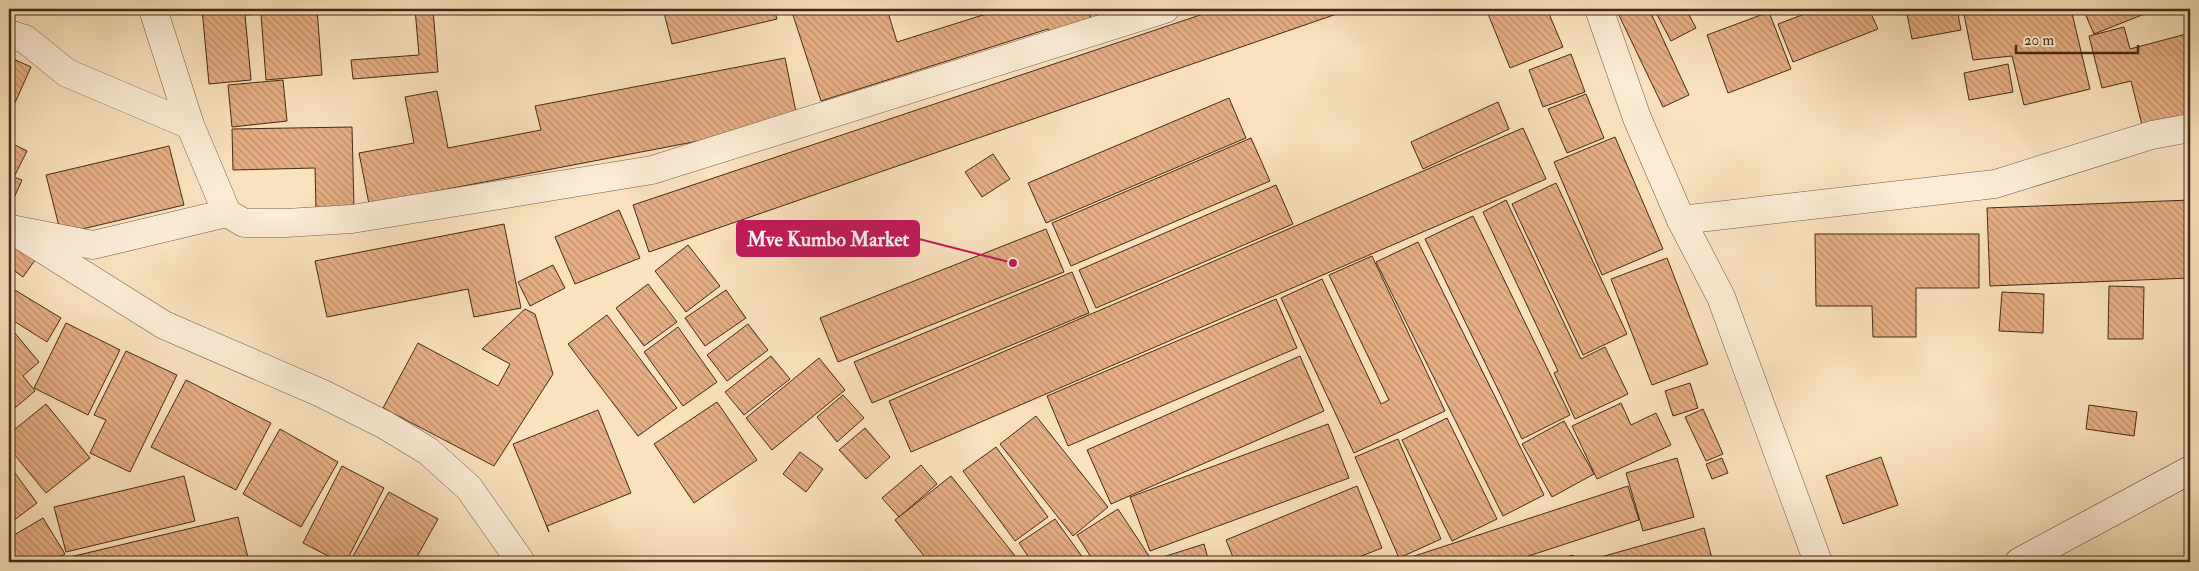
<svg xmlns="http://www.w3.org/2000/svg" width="2199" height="571" viewBox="0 0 2199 571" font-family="'IM FELL Double Pica',serif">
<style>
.building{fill:url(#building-back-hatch);stroke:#422b17}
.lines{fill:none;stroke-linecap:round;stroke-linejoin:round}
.minor-casing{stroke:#705941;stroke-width:29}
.tertiary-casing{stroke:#705941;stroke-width:29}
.secondary-casing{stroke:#422b17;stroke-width:29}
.minor{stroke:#fcecd5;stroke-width:28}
.tertiary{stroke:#fcecd5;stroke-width:28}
.secondary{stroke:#fcecd5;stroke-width:28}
.leader{fill:none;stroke:#c2185b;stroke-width:2}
.callout-dot{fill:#c2185b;stroke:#fcecd5;stroke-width:2}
.callout{fill:#c2185b;stroke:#c2185b;stroke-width:2}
.callout-label{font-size:20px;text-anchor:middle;font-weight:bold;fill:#fff}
</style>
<defs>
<pattern id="building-back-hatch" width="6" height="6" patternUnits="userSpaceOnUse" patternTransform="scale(1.25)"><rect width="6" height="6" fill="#e6af85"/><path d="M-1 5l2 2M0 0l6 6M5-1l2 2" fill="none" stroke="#bc8f6c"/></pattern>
</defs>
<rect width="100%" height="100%" fill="#fae2be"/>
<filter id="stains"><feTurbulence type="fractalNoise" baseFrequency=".004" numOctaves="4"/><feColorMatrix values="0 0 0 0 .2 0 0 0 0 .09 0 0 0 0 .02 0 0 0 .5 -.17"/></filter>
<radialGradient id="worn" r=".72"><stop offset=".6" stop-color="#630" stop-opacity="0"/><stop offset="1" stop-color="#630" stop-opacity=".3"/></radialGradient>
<g class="building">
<polygon points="202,9 317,9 322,75 266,80 261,14 245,15 251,80 209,84"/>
<polygon points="415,9 433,9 438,72 353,79 351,60 419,55"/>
<polygon points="663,9 774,9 777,19 672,44"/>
<polygon points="791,9 887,9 897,42 1002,9 1088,9 1092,21 1050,34 1048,29 821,101"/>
<polygon points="1218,9 1351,9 649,252 633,205"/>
<polygon points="1486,9 1547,9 1563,47 1510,68"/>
<polygon points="1616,9 1649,9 1689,95 1663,107"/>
<polygon points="1654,9 1686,9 1696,28 1671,41"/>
<polygon points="1818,9 1869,9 1878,29 1793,62 1778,24"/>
<polygon points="1906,9 1957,9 1961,30 1912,39"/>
<polygon points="1963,9 2071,9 2090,89 2024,105 2012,56 1973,60"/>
<polygon points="2083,9 2157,9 2094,34"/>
<polygon points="1769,12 1791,69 1728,93 1707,35"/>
<polygon points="2124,27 2130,49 2190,33 2190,122 2144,133 2131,81 2102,88 2089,36"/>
<polygon points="1571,54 1585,92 1543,107 1529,70"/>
<polygon points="9,57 31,67 9,116"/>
<polygon points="785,58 798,122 369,204 359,153 414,143 405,97 437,91 448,148 541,130 535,106"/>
<polygon points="2008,64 2013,92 1969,100 1964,73"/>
<polygon points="283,80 287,121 232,127 228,85"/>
<polygon points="1586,94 1604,138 1567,153 1548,109"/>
<polygon points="1229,98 1246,138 1046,223 1028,183"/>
<polygon points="1498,102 1509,129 1423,169 1411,142"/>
<polygon points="352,127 354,208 316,209 315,168 233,170 232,129"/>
<polygon points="1523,128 1546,179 911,452 889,401"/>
<polygon points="1615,137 1663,249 1602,275 1554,162"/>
<polygon points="1251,138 1270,181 1071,266 1052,223"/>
<polygon points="9,142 27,151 14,177 22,180 9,209"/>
<polygon points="169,146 184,205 61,234 46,175"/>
<polygon points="993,154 1010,179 982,197 965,172"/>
<polygon points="1556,183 1627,334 1583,355 1512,204"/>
<polygon points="1276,185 1293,224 1096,308 1079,270"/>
<polygon points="1506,200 1581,359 1605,347 1628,394 1575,419 1554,373 1558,371 1483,212"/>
<polygon points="2190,200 2190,278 1990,286 1987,208"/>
<polygon points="619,210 640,258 575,284 555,237"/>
<polygon points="1473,216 1570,415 1522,439 1425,239"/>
<polygon points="504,224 521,308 474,317 468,289 327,317 315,261"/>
<polygon points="1046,229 1064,272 838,362 820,318"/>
<polygon points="1815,234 1979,234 1979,288 1916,288 1916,337 1873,337 1872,306 1816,306"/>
<polygon points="9,236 38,256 23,277 9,267"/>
<polygon points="1418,242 1544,495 1503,516 1376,262"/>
<polygon points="688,245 720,286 686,312 655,271"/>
<polygon points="1372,256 1445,411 1354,453 1281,298 1322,279 1381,404 1389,400 1329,275"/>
<polygon points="1667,258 1708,364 1652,385 1611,279"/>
<polygon points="553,265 565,288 530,306 518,282"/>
<polygon points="1072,272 1089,313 872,403 854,362"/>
<polygon points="648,284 677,322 644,346 616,308"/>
<polygon points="2109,286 2144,287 2143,339 2108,339"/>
<polygon points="10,287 61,318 47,342 9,318 9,290"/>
<polygon points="726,290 746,318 705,346 685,318"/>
<polygon points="2002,292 2044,294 2043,333 1999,331"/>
<polygon points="1276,299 1297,348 1068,446 1047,396"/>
<polygon points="525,309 535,314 553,374 494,466 383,408 418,343 498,386 510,364 482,349"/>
<polygon points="607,315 677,408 638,436 568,344"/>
<polygon points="66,323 120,350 88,415 34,388"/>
<polygon points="748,324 768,350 727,381 707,355"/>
<polygon points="9,326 39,362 23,376 35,391 9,413"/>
<polygon points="678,327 717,382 683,406 644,352"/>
<polygon points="126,351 177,375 130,472 90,453 106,420 94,415"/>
<polygon points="771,356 790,379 744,415 725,392"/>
<polygon points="1300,356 1324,411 1111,504 1087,450"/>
<polygon points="819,358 845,390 772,450 746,418"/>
<polygon points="186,380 271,423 236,490 151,447"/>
<polygon points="1690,383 1698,408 1673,416 1665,391"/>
<polygon points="843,395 864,418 837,442 817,417"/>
<polygon points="717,402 757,460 694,503 654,444"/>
<polygon points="1621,403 1631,425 1656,413 1671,445 1597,479 1572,426"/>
<polygon points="46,404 90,458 46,493 9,448 9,434"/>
<polygon points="2089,405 2137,412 2134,436 2086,429"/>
<polygon points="1703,409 1723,454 1706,461 1685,417"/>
<polygon points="598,410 631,493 547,526 549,532 513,444"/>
<polygon points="1036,416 1108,507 1073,536 1000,444"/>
<polygon points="1447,418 1497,519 1452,541 1402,440"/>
<polygon points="1564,421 1594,474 1552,497 1522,444"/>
<polygon points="1328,424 1349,478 1150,551 1130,497"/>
<polygon points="865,428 890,457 866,479 839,450"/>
<polygon points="280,429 338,462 301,527 243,494"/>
<polygon points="1398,439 1441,539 1399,558 1355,457"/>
<polygon points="996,447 1048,517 1015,541 963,471"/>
<polygon points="800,452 823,469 806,492 783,474"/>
<polygon points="1881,457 1898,505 1843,524 1826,476"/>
<polygon points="1677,458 1694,517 1643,531 1626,473"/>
<polygon points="1722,458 1728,473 1712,479 1706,464"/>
<polygon points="9,465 37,503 9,524"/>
<polygon points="921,465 937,484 899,517 882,498"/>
<polygon points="342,466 384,488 346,562 340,562 303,543"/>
<polygon points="184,476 195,521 66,552 54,507"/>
<polygon points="951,476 1020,562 929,562 895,520"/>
<polygon points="1357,486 1382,548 1346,562 1235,562 1226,540"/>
<polygon points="1628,486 1639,520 1510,562 1396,562"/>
<polygon points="389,492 438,519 414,562 360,562 352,558"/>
<polygon points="1118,509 1153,562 1094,562 1077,535"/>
<polygon points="238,517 249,562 71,562 70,557"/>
<polygon points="43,518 65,554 50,562 17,562 9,548 9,538"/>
<polygon points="1055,519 1086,562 1032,562 1019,543"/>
<polygon points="1704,528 1713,562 1583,562"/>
<polygon points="1204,544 1209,562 1165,562 1163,557"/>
<polygon points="1573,555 1575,562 1550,562"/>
</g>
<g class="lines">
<g class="minor-casing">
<g id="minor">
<polyline points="153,9 190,125 227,213"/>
<polyline points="1599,9 1637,118 1681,220 1721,297 1818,562"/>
<polyline points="9,34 25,39 67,73 190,125"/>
<polyline points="1681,220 1995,184 2152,135 2190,128"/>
<polyline points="11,229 93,245 227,213 244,223 286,223 352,219 652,170 1165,9"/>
</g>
</g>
<g class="tertiary-casing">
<polyline id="tertiary" points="9,228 164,325 321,393 385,425 428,451 469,488 521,562"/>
</g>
<g class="secondary-casing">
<polyline id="secondary" points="2019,562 2190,470"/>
</g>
<use href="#minor" class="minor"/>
<use href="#tertiary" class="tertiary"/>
<use href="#secondary" class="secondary"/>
</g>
<path class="leader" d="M1013 263L919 239"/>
<circle class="callout-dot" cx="1013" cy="263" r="5"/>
<rect class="callout" x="737" y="221" width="182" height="35" rx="5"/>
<g class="callout-label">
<text x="828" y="246">Mve Kumbo Market</text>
</g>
<rect width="2199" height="571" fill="none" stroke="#fae2be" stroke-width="30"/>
<rect x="10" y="10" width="2179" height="551" fill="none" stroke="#422b17" stroke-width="2.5"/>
<rect x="15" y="15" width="2169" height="541" fill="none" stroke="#422b17"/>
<path d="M2016 45v8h122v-8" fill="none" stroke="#422b17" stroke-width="2.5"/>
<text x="2024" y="45" font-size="15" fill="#422b17" stroke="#fcecd5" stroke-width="4" paint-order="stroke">20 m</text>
<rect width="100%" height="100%" filter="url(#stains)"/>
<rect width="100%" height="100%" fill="url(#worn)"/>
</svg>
